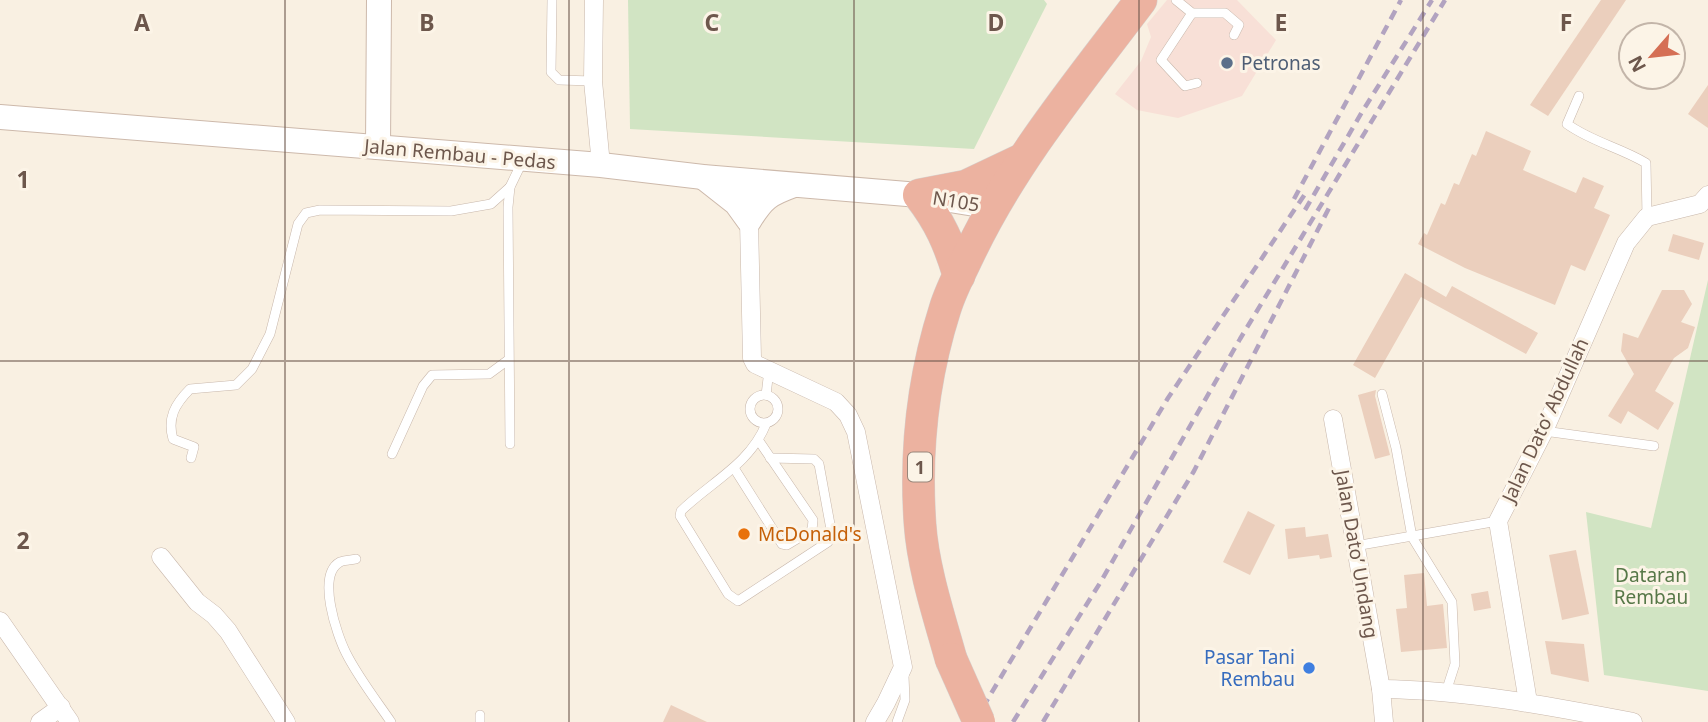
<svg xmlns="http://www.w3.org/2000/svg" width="1708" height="722" viewBox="0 0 1708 722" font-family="'Noto Sans',sans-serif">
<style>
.commercial{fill:#f8e0d7}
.green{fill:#d1e4c3}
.building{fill:#ebcfbd}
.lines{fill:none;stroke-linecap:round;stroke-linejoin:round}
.lane-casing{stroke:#c8b7ab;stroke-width:10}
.street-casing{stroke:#c8b7ab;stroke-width:19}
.secondary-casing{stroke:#cdb9ab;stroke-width:26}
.highway-casing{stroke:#d6d0cd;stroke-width:33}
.lane{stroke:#fff;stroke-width:9}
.street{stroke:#fff;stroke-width:18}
.secondary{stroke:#fff;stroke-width:24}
.highway{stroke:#ecb2a0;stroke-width:32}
.rail{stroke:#b2a3c0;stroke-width:4.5;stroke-dasharray:10 7;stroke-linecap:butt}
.highway-bridge-casing{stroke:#d6d0cd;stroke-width:33;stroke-linecap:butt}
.highway-bridge{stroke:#ecb2a0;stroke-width:32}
.grid{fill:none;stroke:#6d574c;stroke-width:2;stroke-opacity:0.55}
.service-dot{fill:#5c6f8a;stroke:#fcf4e7;stroke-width:2.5}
.food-dot{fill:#e8710a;stroke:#fcf4e7;stroke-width:2.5}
.shop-dot{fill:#3f7fe0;stroke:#fcf4e7;stroke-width:2.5}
.labels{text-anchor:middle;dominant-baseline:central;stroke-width:6;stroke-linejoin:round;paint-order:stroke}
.shield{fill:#fcf4e7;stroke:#98867a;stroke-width:2}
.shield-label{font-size:18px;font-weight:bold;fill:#6d574c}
.service-label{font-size:19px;fill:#4e5e75;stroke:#fcf4e7;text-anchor:start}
.street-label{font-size:19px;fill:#6d574c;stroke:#fcf4e7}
.food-label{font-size:19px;fill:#c56008;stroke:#fcf4e7;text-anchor:start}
.park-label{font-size:19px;fill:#577848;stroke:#fcf4e7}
.shop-label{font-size:19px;fill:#366cbe;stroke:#fcf4e7;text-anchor:end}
.grid-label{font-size:23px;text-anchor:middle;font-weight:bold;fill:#6d574c;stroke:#fcf4e7;stroke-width:6;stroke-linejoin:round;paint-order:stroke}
</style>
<rect width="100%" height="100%" fill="#f9f0e2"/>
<polygon class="commercial" points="1167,0 1237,0 1276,40 1242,96 1178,118 1137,110 1115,94 1141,61 1151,37 1147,24"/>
<g class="green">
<polygon points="628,0 1044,0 1047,4 974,149 630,129"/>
<polygon points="1708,280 1708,691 1604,675 1586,512 1651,528"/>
</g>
<g class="building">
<polygon points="1601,0 1626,0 1548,116 1530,105"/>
<polygon points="1708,85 1708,128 1688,114"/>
<polygon points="1486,131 1531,151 1523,170 1576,193 1583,177 1604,186 1594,208 1610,215 1585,271 1571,265 1555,305 1465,268 1418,244 1424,233 1427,235 1441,203 1445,205 1454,183 1459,185 1472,154 1476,156"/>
<polygon points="1673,234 1704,243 1699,260 1668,251"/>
<polygon points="1405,273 1446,297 1452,286 1538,333 1526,354 1421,297 1375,378 1353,365"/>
<polygon points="1662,290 1684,290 1692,304 1681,322 1695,327 1688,348 1674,358 1655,391 1674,403 1658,430 1628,411 1621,424 1608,416 1634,374 1621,351 1623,333 1638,338"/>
<polygon points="1376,390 1375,396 1390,455 1375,459 1358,395"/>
<polygon points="1248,511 1275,525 1250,575 1223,562"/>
<polygon points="1305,527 1306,537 1328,534 1332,557 1320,559 1319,555 1288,559 1285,529"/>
<polygon points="1576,550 1589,614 1562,620 1549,555"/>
<polygon points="1424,573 1427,606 1443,604 1447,648 1401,652 1396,609 1407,608 1404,575"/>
<polygon points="1488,591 1491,608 1474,611 1471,594"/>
<polygon points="1545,641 1584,644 1589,682 1551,674"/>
<polygon points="671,705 707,722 663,722"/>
</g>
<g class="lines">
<g class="lane-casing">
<g id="lane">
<polyline points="552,0 551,72 559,80 593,81"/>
<polyline points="1176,0 1192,13 1225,13 1239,25 1234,35"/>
<polyline points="1192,13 1161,60 1185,86 1197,83"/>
<path d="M1579,96l-12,28c25,18 52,23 79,39l1,54"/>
<polyline points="1382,394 1396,448 1412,537 1452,602 1455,664 1446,692"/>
<circle cx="764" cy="409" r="14"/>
<polyline points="766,395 769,370"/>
<path d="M766,424c-16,40 -55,58 -85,87l-1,5 48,78 10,7 90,-59 4,-7 -13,-71 -5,-5 -44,-1"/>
<polyline points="1544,431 1654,446"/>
<polyline points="510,444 508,207 510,187 523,160"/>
<polyline points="392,454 423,386 432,375 489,374 508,360"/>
<path d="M191,458l3,-11 -21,-8c-6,-21 2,-35 17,-50l46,-4 16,-16 18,-35 28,-110 8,-11 14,-3 131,1 40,-7 19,-17"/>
<polyline points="734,468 782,544 787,545 812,530 813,520 759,441"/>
<polyline points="1355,546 1498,521"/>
<path d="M356,559c-4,1 -11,1 -16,3 -24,13 -3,73 6,91 12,24 30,47 45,69"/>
<polyline points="480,722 480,715"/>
<polyline points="897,722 905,700 904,676"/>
</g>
</g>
<g class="street-casing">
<g id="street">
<polyline points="594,0 593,81 601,165"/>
<polyline points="745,180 749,221 752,358 755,364 836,402 848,415 856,432 903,667 886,703 875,722"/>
<polyline points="1333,419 1381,689 1384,722"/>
<polyline points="161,557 197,602 214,615 228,631 286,722"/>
<polyline points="0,621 70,722"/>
<path d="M1381,689c85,1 168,17 252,33"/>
<polyline points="1528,702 1498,521 1544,431 1626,243 1647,217 1700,204 1708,195"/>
<polyline points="40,722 61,707"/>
</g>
</g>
<g class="secondary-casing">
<g id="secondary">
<polyline points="0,117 601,165 703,177 919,195 993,207"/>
<polyline points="378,147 379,0"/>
<path d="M703,177l33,26 13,18c14,-23 20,-27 45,-36"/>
</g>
</g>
<g class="highway-casing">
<g id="highway">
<path d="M959,276c-10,-33 -19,-54 -40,-81l47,-9 57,-27"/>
<path d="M951,659c-12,-43 -28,-91 -31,-135 -5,-72 3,-146 25,-215 6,-20 17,-40 26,-59 44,-91 109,-169 170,-250"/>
</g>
</g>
<use href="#lane" class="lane"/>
<use href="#street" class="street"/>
<use href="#secondary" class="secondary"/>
<use href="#highway" class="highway"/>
<g class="rail">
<polyline points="1294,199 1401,0"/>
<polyline points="1305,210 1362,112 1432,0"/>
<polyline points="974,722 1168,398 1307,191"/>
<polyline points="1013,722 1100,583 1240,339 1445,0"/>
<polyline points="1043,722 1194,471 1329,208"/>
</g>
<g class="highway-bridge-casing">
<polyline id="highway-bridge" points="951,659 979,722"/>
</g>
<use href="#highway-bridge" class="highway-bridge"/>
</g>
<path class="grid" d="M285,0v722M569,0v722M854,0v722M1139,0v722M1423,0v722M0,361h1708"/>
<circle class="service-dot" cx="1227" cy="63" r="7"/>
<circle class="food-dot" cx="744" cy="534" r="7"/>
<circle class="shop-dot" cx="1309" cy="668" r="7"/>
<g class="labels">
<rect class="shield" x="908" y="452.5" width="24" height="29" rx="5"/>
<g class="shield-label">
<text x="920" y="467">1</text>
</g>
<g class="service-label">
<text x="1241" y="63">Petronas</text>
</g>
<g class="street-label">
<text transform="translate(460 154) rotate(5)">Jalan Rembau - Pedas</text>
<text transform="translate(956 201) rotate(9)">N105</text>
<text transform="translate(1545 420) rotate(-65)">Jalan Dato’ Abdullah</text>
<text transform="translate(1357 554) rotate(80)">Jalan Dato’ Undang</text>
</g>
<g class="food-label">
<text x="758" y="534">McDonald's</text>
</g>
<g class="park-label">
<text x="1651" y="575">Dataran<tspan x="1651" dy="22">Rembau</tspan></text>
</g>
<g class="shop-label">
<text x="1295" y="657">Pasar Tani<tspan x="1295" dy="22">Rembau</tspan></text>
</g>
</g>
<g class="grid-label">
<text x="142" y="31">A</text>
<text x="427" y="31">B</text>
<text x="712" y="31">C</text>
<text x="996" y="31">D</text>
<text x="1281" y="31">E</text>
<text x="1566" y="31">F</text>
<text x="23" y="188">1</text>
<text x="23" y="549">2</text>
</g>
<g transform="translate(1652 56) rotate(242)"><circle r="33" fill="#fcf4e7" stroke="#c3b5a9" stroke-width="2"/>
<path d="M0-5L12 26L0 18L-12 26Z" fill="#d56f55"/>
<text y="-10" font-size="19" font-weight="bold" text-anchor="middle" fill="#6d574c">N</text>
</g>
</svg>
